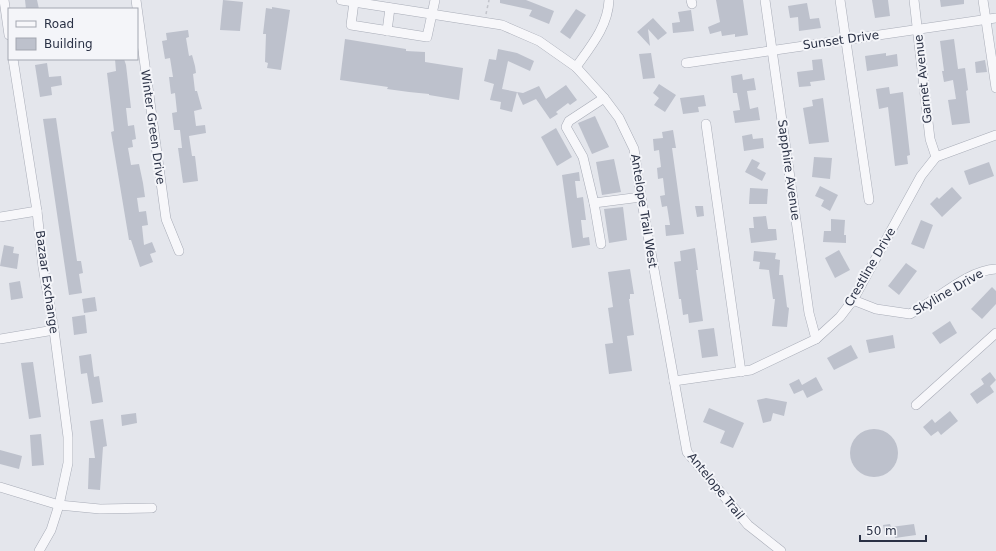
<svg xmlns="http://www.w3.org/2000/svg" width="996" height="551" viewBox="0 0 996 551" font-family="'DejaVu Sans',sans-serif">
<style>
.building{fill:#bdc1cc}
.lines{fill:none;stroke-linecap:round;stroke-linejoin:round}
.minor-casing{stroke:#a8acb7;stroke-width:10}
.path{stroke:#c2c4cb;stroke-width:1.5;stroke-dasharray:3 3;stroke-linecap:butt}
.minor{stroke:#f7f7fa;stroke-width:9}
.labels{text-anchor:middle;dominant-baseline:central;stroke-width:4;stroke-linejoin:round;paint-order:stroke}
.street-label{font-size:12px;fill:#2a3145;stroke:#f4f5f9}
</style>
<rect width="100%" height="100%" fill="#e4e6ec"/>
<g class="building">
<polygon points="25,0 37,0 39,9 26,9"/>
<polygon points="223,0 243,2 240,31 220,30"/>
<polygon points="500,0 526,0 554,11 549,24 529,16 532,10 500,3"/>
<polygon points="716,0 743,0 748,35 735,37 735,34 722,36 721,31 710,34 708,27 720,22"/>
<polygon points="872,0 888,0 890,16 875,18"/>
<polygon points="940,0 964,0 964,4 941,7"/>
<polygon points="807,3 810,19 819,18 821,28 799,31 798,17 790,18 788,6"/>
<polygon points="272,7 290,10 281,70 267,68 268,63 265,62 266,34 263,34 266,8 272,9"/>
<polygon points="576,9 586,15 570,39 560,32"/>
<polygon points="691,10 694,31 673,33 672,23 680,22 678,12"/>
<polygon points="653,18 667,33 658,40 648,29 650,46 637,32"/>
<polygon points="188,30 189,37 186,38 189,56 192,55 195,66 196,73 193,74 195,91 197,91 202,109 194,111 196,126 205,125 206,133 189,136 192,156 195,156 198,181 183,183 178,148 182,148 180,130 174,130 172,113 177,112 175,93 171,94 169,77 173,77 170,58 165,59 162,41 167,40 166,33"/>
<polygon points="345,39 406,49 406,51 425,52 425,62 463,68 459,100 429,95 429,94 409,92 387,89 388,87 340,80"/>
<polygon points="954,39 958,69 965,68 968,90 966,91 970,123 952,125 948,100 956,99 953,80 944,82 942,71 944,71 940,41"/>
<polygon points="498,49 517,53 534,61 530,71 508,61 502,89 517,92 512,112 500,109 501,102 490,100 494,84 484,81 489,59 496,60"/>
<polygon points="651,53 655,78 643,79 639,54"/>
<polygon points="886,53 886,56 897,54 898,66 867,71 865,56"/>
<polygon points="115,59 124,59 126,65 131,108 126,108 128,126 134,125 136,139 132,140 133,147 128,148 131,165 139,164 143,183 145,197 137,198 139,212 146,211 148,225 142,226 144,245 152,242 156,252 150,254 153,262 140,267 131,240 129,240 111,132 114,131 107,73 116,71"/>
<polygon points="822,59 825,80 810,82 811,86 799,87 797,72 813,70 812,60"/>
<polygon points="985,60 987,72 976,73 975,62"/>
<polygon points="47,63 49,77 61,76 62,85 51,87 52,95 40,97 35,65"/>
<polygon points="742,74 743,80 754,78 756,90 747,91 750,109 758,107 760,120 735,123 733,111 740,110 737,93 733,93 731,76"/>
<polygon points="659,84 676,95 665,112 654,105 659,98 653,93"/>
<polygon points="566,85 577,100 570,105 568,103 556,112 558,114 550,119 536,99 523,105 517,92 523,93 539,86 546,99"/>
<polygon points="889,87 890,94 903,92 910,155 907,156 908,164 895,166 888,107 879,109 876,89"/>
<polygon points="704,95 706,106 698,107 699,112 683,114 680,98"/>
<polygon points="823,98 829,142 809,144 803,108 813,106 812,100"/>
<polygon points="595,116 609,147 592,154 578,123"/>
<polygon points="56,118 77,261 81,261 83,273 79,274 82,293 69,295 43,119"/>
<polygon points="556,128 572,157 557,166 541,137"/>
<polygon points="673,130 676,148 672,148 684,234 666,236 665,225 670,225 667,206 662,207 660,196 665,195 663,178 658,179 657,168 661,167 659,150 654,151 653,139 663,138 662,132"/>
<polygon points="752,134 753,139 763,138 764,148 744,151 742,136"/>
<polygon points="814,157 832,158 830,179 812,177"/>
<polygon points="614,159 621,192 602,195 596,162"/>
<polygon points="752,159 760,163 757,168 766,173 762,181 745,172"/>
<polygon points="989,162 994,176 969,185 964,171"/>
<polygon points="579,172 580,181 575,181 577,198 583,197 586,220 581,220 583,238 589,237 590,245 572,248 562,175"/>
<polygon points="820,186 838,195 830,211 821,206 824,200 815,196"/>
<polygon points="952,187 962,198 942,217 930,204 937,197 939,199"/>
<polygon points="750,188 768,189 767,204 749,204"/>
<polygon points="695,206 703,206 704,216 697,217"/>
<polygon points="623,207 627,240 609,243 604,209"/>
<polygon points="766,216 768,229 776,229 777,240 751,243 749,228 754,228 753,217"/>
<polygon points="831,219 845,220 844,235 846,235 846,243 823,242 824,231 831,231"/>
<polygon points="921,220 933,225 924,249 911,244"/>
<polygon points="4,245 14,247 13,253 19,254 17,269 0,266"/>
<polygon points="695,248 698,270 696,270 703,321 689,323 688,314 683,315 681,299 679,299 674,262 681,261 680,251"/>
<polygon points="839,250 850,270 835,278 825,258"/>
<polygon points="754,251 776,253 775,259 780,260 779,275 783,275 787,307 789,308 787,327 772,326 775,299 773,299 769,270 759,269 760,262 753,261"/>
<polygon points="906,263 917,271 899,295 888,286"/>
<polygon points="630,269 634,294 630,294 630,299 629,299 634,335 627,336 632,371 609,374 605,344 613,343 608,308 613,307 608,272"/>
<polygon points="20,281 23,298 11,300 9,283"/>
<polygon points="992,287 996,291 996,304 982,319 971,309"/>
<polygon points="95,297 97,311 84,313 82,299"/>
<polygon points="85,315 87,333 74,335 72,317"/>
<polygon points="950,321 957,333 940,344 932,333"/>
<polygon points="714,328 718,356 702,358 698,330"/>
<polygon points="893,335 895,348 869,353 866,340"/>
<polygon points="851,345 858,358 834,370 827,358"/>
<polygon points="91,354 94,377 99,376 103,402 92,404 87,373 81,374 79,356"/>
<polygon points="33,362 41,417 29,419 21,363"/>
<polygon points="990,372 996,380 990,386 994,392 977,404 970,394 984,384 981,379"/>
<polygon points="816,377 823,390 807,398 803,390 794,394 789,384 799,379 802,385"/>
<polygon points="766,398 787,402 784,416 773,413 771,421 763,423 757,400"/>
<polygon points="709,408 744,423 733,448 720,443 725,431 703,422"/>
<polygon points="950,411 958,421 941,435 938,431 931,436 923,427 932,419 935,423"/>
<polygon points="136,413 137,423 122,426 121,415"/>
<polygon points="103,419 107,446 103,447 100,490 88,489 89,458 95,458 90,421"/>
<circle cx="874" cy="453" r="24"/>
<polygon points="41,434 44,465 32,466 30,435"/>
<polygon points="0,450 22,456 19,469 0,464"/>
<polygon points="890,524 891,527 914,524 916,535 895,538 894,533 885,535 883,525"/>
</g>
<g class="lines">
<g class="minor-casing">
<g id="minor">
<polyline points="4,0 9,35"/>
<polyline points="136,0 166,219 179,251"/>
<polyline points="341,0 502,25 539,41 576,67 604,98 619,118 634,149 641,197 687,452 748,525 781,551"/>
<polyline points="691,0 692,4"/>
<polyline points="765,0 809,313 816,339"/>
<polyline points="840,0 869,200"/>
<polyline points="914,0 930,139 936,157"/>
<polyline points="983,0 996,88"/>
<polyline points="354,2 351,25 427,37 435,0"/>
<polyline points="387,31 390,8"/>
<polyline points="13,59 37,211 43,267 54,330 68,437 68,463 59,505 51,530 39,551"/>
<polyline points="686,63 996,18"/>
<path d="M576,67c15,-21 32,-41 33,-67"/>
<polyline points="706,124 741,372"/>
<polyline points="594,203 641,197"/>
<polyline points="0,217 37,211"/>
<polyline points="601,244 594,203 583,157 566,127 569,121 604,98"/>
<path d="M853,300l23,9 34,5c26,-13 57,-44 86,-45"/>
<polyline points="0,339 54,330"/>
<polyline points="674,381 751,370 816,339 840,317 853,300 921,176 936,157 996,135"/>
<polyline points="916,405 996,333"/>
<polyline points="0,487 59,505 100,509 152,508"/>
</g>
</g>
<polyline class="path" points="486,14 489,0"/>
<use href="#minor" class="minor"/>
</g>
<g class="labels">
<g class="street-label">
<text transform="translate(841 40) rotate(-8)">Sunset Drive</text>
<text transform="translate(923 79) rotate(-96)">Garnet Avenue</text>
<text transform="translate(153 127) rotate(82)">Winter Green Drive</text>
<text transform="translate(789 170) rotate(82)">Sapphire Avenue</text>
<text transform="translate(644 211) rotate(81)">Antelope Trail West</text>
<text transform="translate(870 267) rotate(-60)">Crestline Drive</text>
<text transform="translate(47 282) rotate(82)">Bazaar Exchange</text>
<text transform="translate(948 292) rotate(-30)">Skyline Drive</text>
<text transform="translate(716 486) rotate(51)">Antelope Trail</text>
</g>
</g>
<rect x="8" y="8" width="130" height="52" fill="#f4f5f9" stroke="#a3a7b1"/>
<rect x="16" y="21" width="20" height="6" fill="#f7f7fa" stroke="#a3a7b1"/>
<text x="44" y="28" font-size="12" fill="#2a3145">Road</text>
<rect x="16" y="38" width="20" height="12" fill="#bdc1cc" stroke="#a3a7b1"/>
<text x="44" y="48" font-size="12" fill="#2a3145">Building</text>
<path d="M860 535v6h66v-6" fill="none" stroke="#2a3145" stroke-width="2"/>
<text x="866" y="535" font-size="12" fill="#2a3145" stroke="#f4f5f9" stroke-width="3" paint-order="stroke">50 m</text>
</svg>
